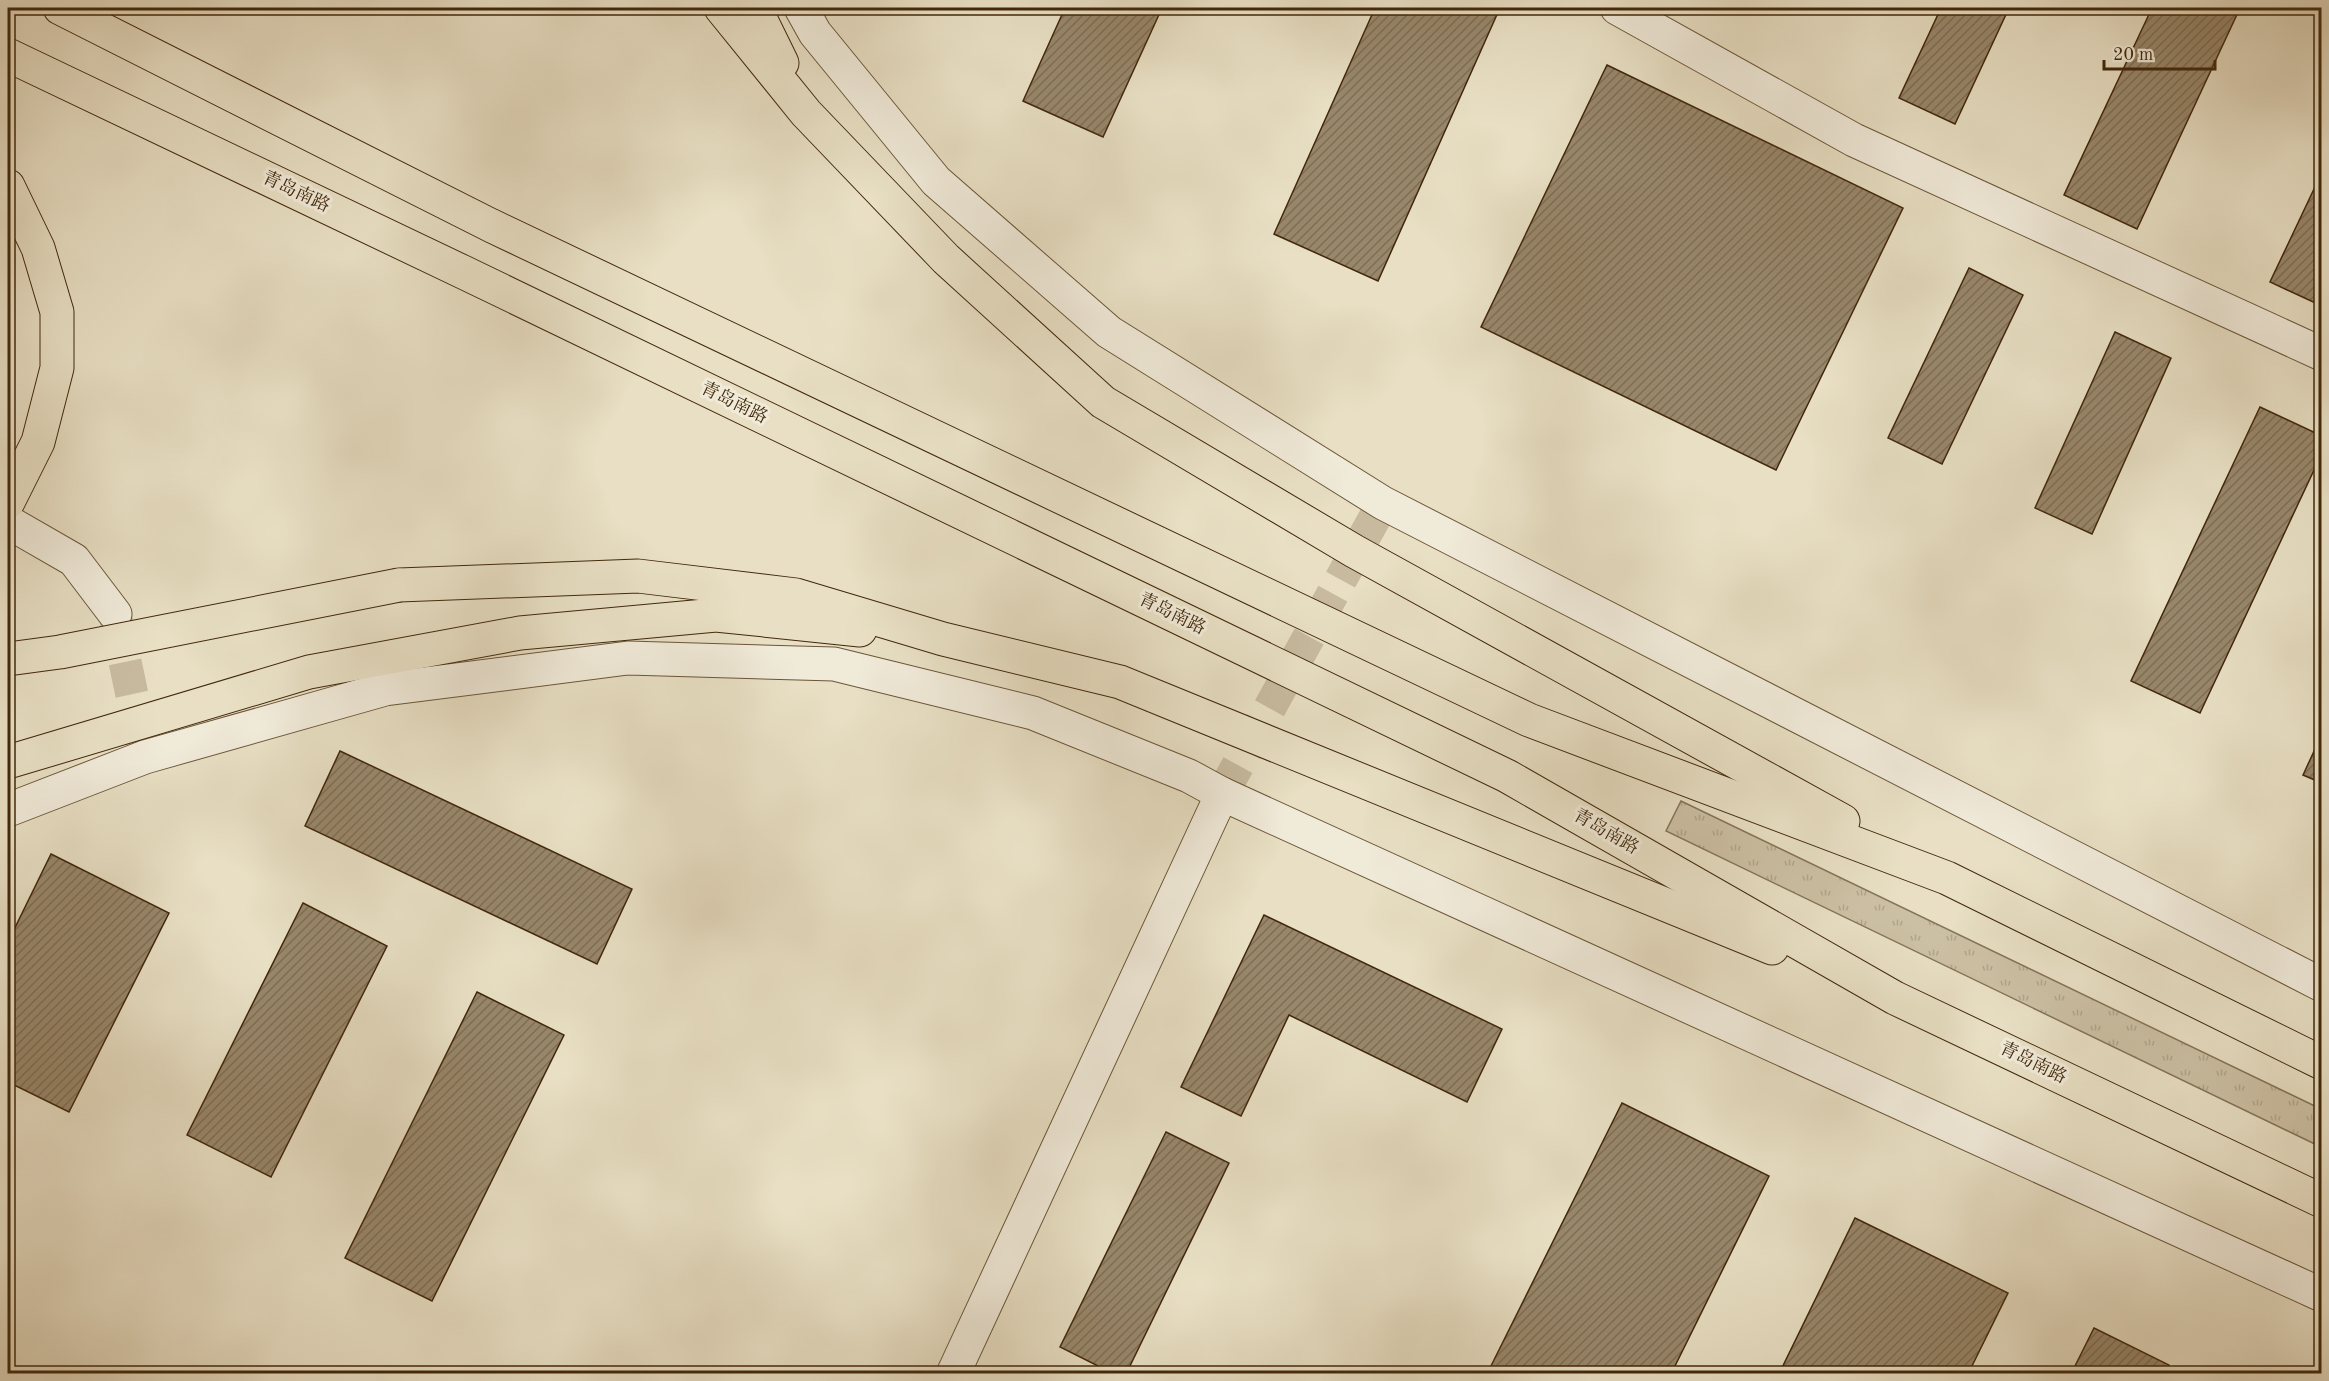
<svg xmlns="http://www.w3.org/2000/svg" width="2329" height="1381" viewBox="0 0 2329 1381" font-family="'Old Standard TT','Noto Serif SC',serif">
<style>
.grass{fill:url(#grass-tufts);stroke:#867457;stroke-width:1.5}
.building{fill:url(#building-hatch);stroke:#41280a;stroke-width:1.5}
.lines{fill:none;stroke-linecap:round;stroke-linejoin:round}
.street-tunnel{stroke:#c7ba9f;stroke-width:33;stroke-dasharray:33 16;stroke-linecap:butt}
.street-casing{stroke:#6b5638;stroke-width:35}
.primary-casing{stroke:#41280a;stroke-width:35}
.street{stroke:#f0ead9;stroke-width:33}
.primary{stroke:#e8dfc4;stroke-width:33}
.primary-bridge-casing{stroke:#41280a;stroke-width:35;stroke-linecap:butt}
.primary-bridge{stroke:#e8dfc4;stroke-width:33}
.labels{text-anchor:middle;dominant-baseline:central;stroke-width:6;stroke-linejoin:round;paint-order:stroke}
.street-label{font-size:18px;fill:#41280a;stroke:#f0ead9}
</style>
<defs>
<pattern id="grass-tufts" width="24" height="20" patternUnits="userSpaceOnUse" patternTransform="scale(1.5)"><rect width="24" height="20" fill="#ccc0a4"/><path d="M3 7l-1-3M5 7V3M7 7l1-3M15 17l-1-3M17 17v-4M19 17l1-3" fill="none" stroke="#b0a58c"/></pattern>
<pattern id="building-hatch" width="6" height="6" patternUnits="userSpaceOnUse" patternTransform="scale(1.5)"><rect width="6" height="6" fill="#98876b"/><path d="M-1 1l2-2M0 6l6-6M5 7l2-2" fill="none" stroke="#7e6e56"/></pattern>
</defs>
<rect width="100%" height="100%" fill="#e8dfc4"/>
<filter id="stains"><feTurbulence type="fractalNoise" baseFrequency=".00333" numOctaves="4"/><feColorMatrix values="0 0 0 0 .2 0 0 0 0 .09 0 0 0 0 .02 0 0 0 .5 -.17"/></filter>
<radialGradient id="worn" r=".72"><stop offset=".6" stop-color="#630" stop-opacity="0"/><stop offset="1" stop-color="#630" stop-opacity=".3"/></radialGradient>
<polygon class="grass" points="1681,801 2321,1109 2321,1147 1666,831"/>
<g class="building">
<polygon points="1065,8 1162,8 1103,137 1023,101"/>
<polygon points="1375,8 1492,8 1499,10 1378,281 1274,234"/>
<polygon points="1941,8 2009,8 1955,124 1899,98"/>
<polygon points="2152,8 2240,8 2137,229 2064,195"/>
<polygon points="1607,65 1903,208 1776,470 1481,327"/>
<polygon points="2322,172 2322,306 2270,282"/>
<polygon points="1969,268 2023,295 1942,464 1888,438"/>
<polygon points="2115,332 2171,358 2092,534 2035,508"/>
<polygon points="2260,407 2322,436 2322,453 2200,713 2131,681"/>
<polygon points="2322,734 2322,783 2303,775"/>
<polygon points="340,751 632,889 597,964 305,826"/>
<polygon points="51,854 169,913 69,1112 8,1082 8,942"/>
<polygon points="303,903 387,946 271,1177 187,1135"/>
<polygon points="1264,915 1502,1029 1467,1102 1289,1015 1241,1116 1181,1087"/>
<polygon points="477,992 564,1035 432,1301 345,1258"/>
<polygon points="1622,1103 1769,1176 1671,1374 1487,1374"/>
<polygon points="1166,1132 1229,1163 1126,1374 1114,1374 1060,1347"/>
<polygon points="1855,1218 2008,1293 1968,1374 1779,1374"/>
<polygon points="2094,1328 2169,1365 2165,1374 2071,1374"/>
</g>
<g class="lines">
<g class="street-tunnel">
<polyline points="115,614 145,757"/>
<polyline points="1222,794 1383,503"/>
</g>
<g class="street-casing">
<g id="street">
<polyline points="801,8 815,33 936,181 1109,332 1383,503 2322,985"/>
<polyline points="1617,8 1854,140 2322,354"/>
<polyline points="8,522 74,560 115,614"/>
<polyline points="8,810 145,757 385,689 628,658 834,664 1033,713 1189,776 1222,794 2322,1295"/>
<polyline points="953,1374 1222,794"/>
</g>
</g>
<g class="primary-casing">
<g id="primary">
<polyline points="60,8 490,225 1529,720 1947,878 2322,1063"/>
<polyline points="721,8 806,113 946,259 1103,402 1354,551 1843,821"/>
<polyline points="755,8 782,63"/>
<polyline points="8,55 463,272 1507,776 1895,998 2322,1201"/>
<polyline points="8,186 38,248 57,312 57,368 38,442 8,502"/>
<polyline points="399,585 638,576 796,595 943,639 1120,682 1772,948"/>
<polyline points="8,762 309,672 520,633 716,615 860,630"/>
</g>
</g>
<use href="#street" class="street"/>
<use href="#primary" class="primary"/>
<g class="primary-bridge-casing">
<polyline id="primary-bridge" points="8,659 60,652 399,585"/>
</g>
<use href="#primary-bridge" class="primary-bridge"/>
</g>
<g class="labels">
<g class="street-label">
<text transform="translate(296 192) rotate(25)">青岛南路</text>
<text transform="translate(734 403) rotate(26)">青岛南路</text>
<text transform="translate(1172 614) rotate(26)">青岛南路</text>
<text transform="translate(1606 832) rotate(30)">青岛南路</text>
<text transform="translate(2033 1063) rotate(26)">青岛南路</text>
</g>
</g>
<rect width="2329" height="1381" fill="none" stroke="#e8dfc4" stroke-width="30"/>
<rect x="9" y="9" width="2311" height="1363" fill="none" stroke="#41280a" stroke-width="3"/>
<rect x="15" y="15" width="2299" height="1351" fill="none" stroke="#41280a" stroke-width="1.5"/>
<path d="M2104 60v9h111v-9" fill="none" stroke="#41280a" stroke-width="3"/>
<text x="2113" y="60" font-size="18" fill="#41280a" stroke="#f0ead9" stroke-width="4.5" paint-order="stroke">20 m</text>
<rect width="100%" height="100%" filter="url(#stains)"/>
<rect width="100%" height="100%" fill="url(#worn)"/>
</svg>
